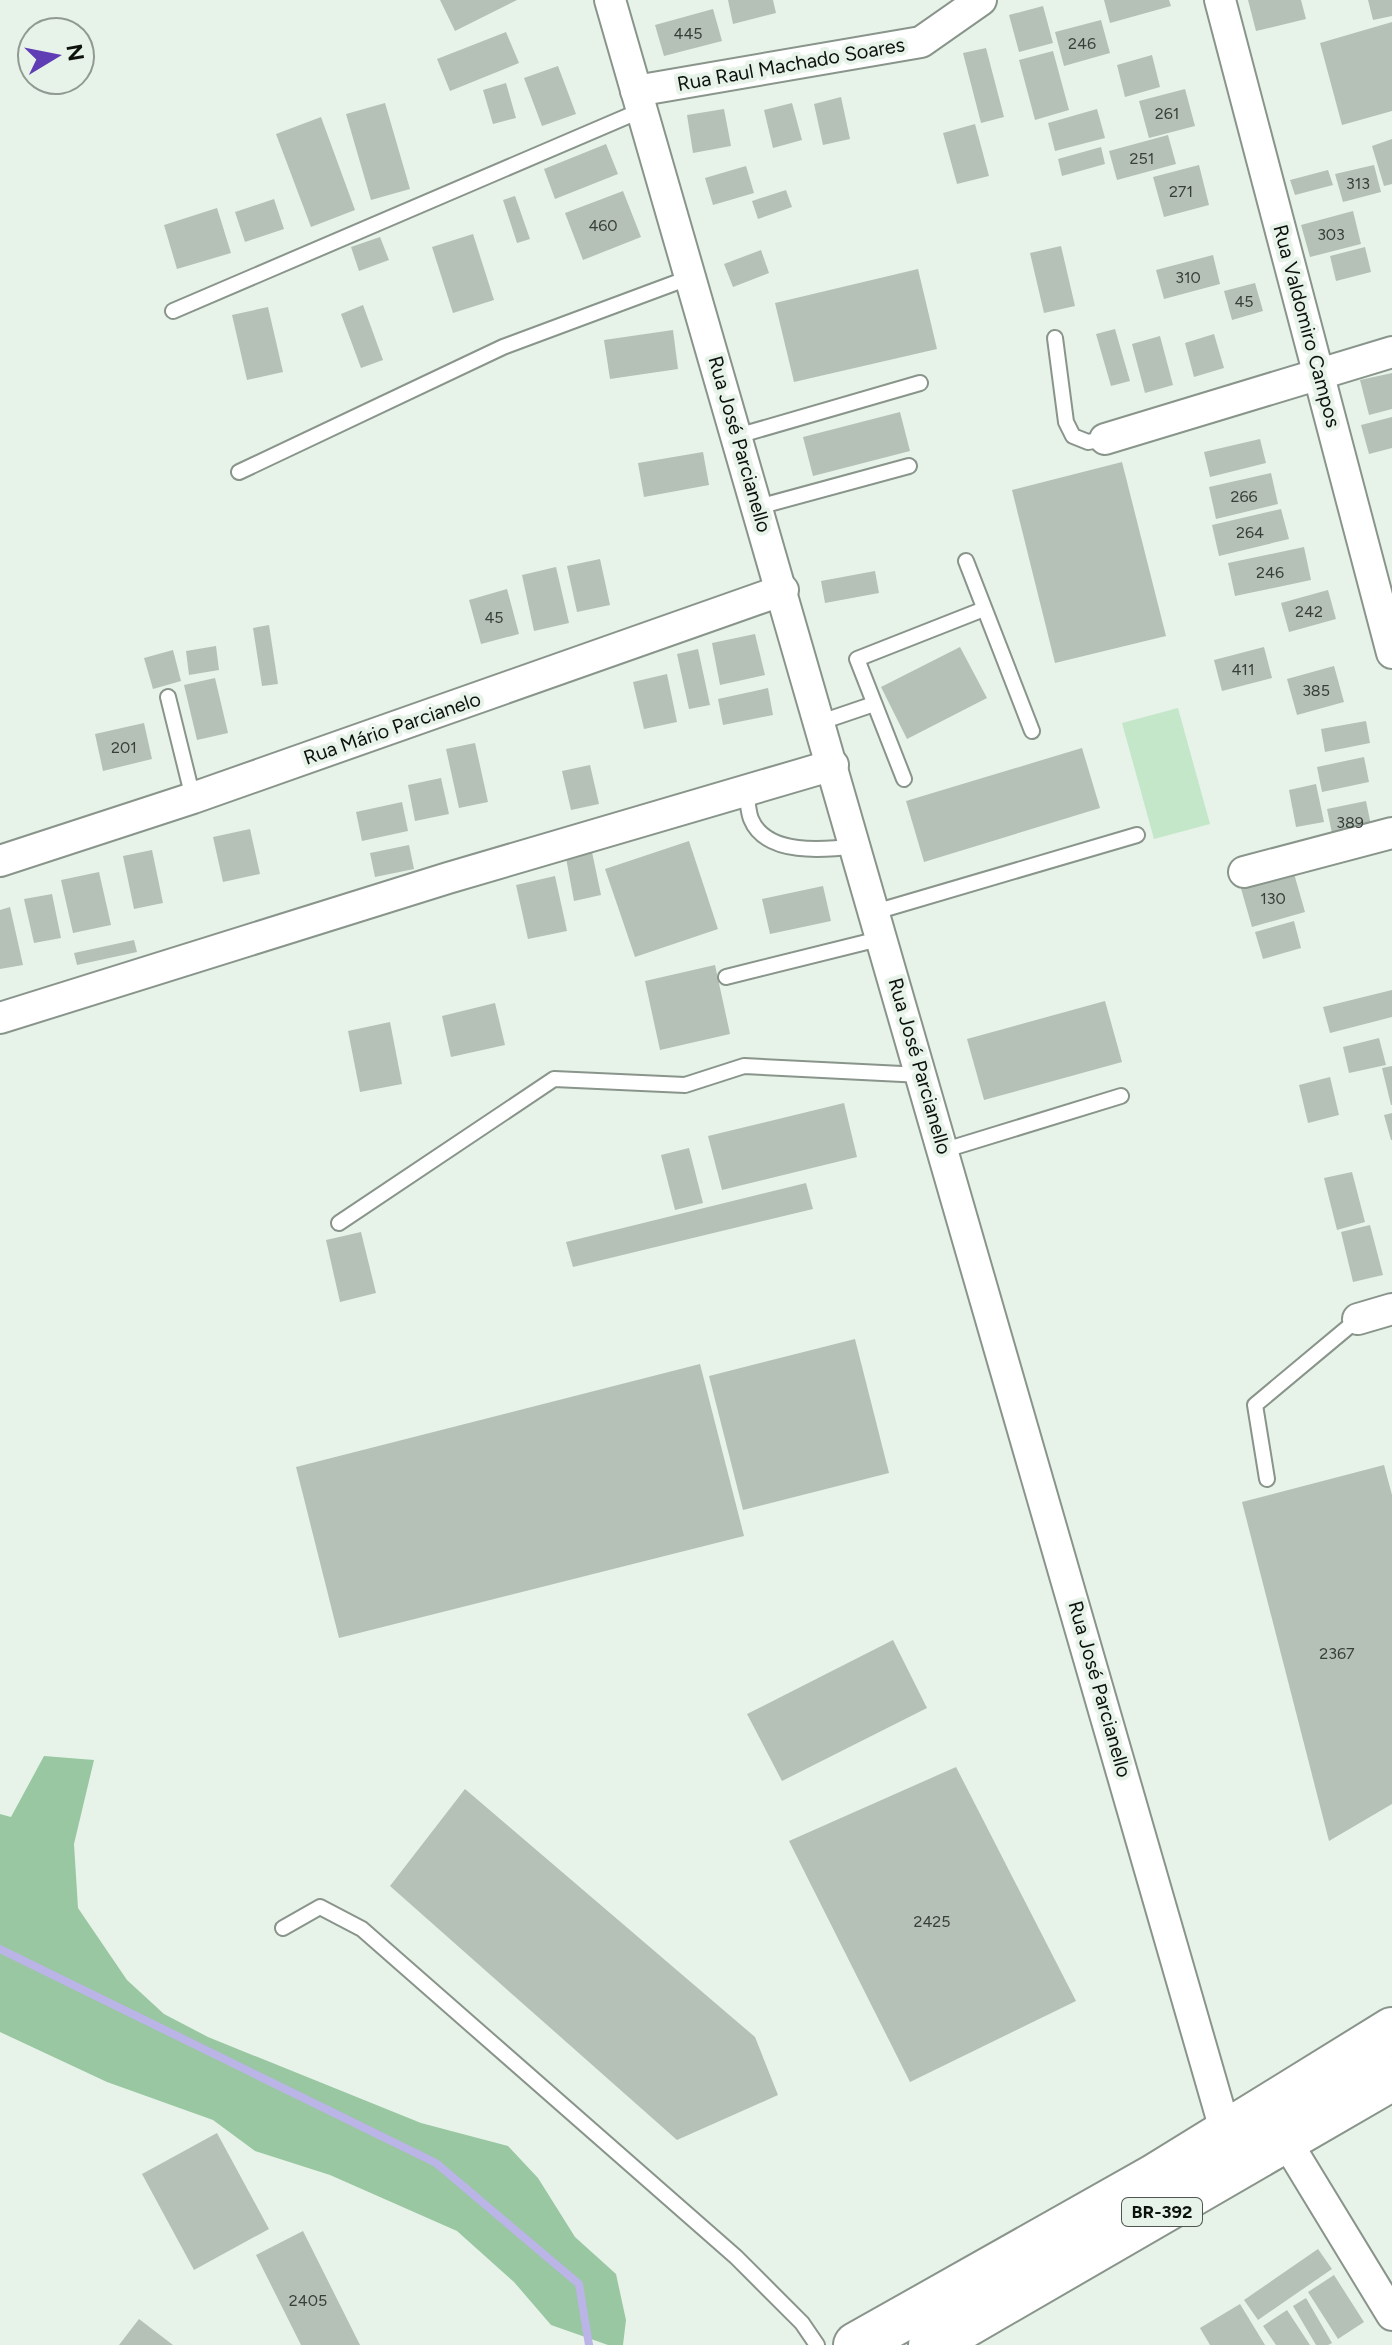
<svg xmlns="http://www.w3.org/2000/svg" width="1392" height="2345" viewBox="0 0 1392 2345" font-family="Figtree,sans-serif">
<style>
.green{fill:#c4e7c9}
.forest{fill:#99c7a1}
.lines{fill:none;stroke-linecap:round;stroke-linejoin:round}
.stream{stroke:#bab4e7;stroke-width:8}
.building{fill:#b5c0b6}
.service-casing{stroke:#89948b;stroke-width:18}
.minor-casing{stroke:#89948b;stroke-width:34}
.trunk-casing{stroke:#89948b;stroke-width:48}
.service{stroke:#fff;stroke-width:14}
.minor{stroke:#fff;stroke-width:30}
.trunk{stroke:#fff;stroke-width:44}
.labels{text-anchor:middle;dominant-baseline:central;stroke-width:8;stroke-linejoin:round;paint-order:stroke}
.number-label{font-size:16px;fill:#383e39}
.shield{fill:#e7f3e9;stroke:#4f5650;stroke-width:2}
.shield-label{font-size:18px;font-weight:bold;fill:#0e120f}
.street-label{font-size:20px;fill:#0e120f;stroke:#e7f3e9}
</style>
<rect width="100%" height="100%" fill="#e7f3e9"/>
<polygon class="green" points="1178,708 1210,824 1154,839 1122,723"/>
<polygon class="forest" points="44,1756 94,1760 74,1844 78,1908 127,1980 164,2014 208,2037 421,2123 508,2146 538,2178 575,2237 616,2274 626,2320 623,2345 608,2345 551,2325 514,2282 457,2231 330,2175 255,2151 213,2120 107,2082 0,2032 0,1814 11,1817"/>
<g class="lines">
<polyline class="stream" points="0,1949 436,2163 579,2284 589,2345"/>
</g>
<g class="building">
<polygon points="440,0 517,0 455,31"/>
<polygon points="728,0 773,0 776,13 733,24"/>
<polygon points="1104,0 1169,0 1171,6 1110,23"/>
<polygon points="1248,0 1301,0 1306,19 1256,31"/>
<polygon points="1368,0 1392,0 1392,16 1373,20"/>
<polygon points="1043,6 1053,43 1019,52 1009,15"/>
<polygon points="713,9 722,41 664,56 655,25"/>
<polygon points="1101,20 1110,53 1064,66 1055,32"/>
<polygon points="1392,22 1392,111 1342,125 1320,43"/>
<polygon points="506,32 519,63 450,91 437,59"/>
<polygon points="986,48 1004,117 981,123 963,53"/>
<polygon points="1053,51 1069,110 1035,120 1019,60"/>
<polygon points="1152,55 1160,87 1125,97 1117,65"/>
<polygon points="558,66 576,114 542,126 524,78"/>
<polygon points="506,83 516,118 493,124 483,90"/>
<polygon points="1185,89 1195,126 1149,138 1139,101"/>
<polygon points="841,97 850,139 823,145 814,104"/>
<polygon points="385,103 410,189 371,200 346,114"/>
<polygon points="792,103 802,140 773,148 764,110"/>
<polygon points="724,109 731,146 693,153 687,115"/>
<polygon points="1097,109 1105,138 1055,151 1048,123"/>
<polygon points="321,117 355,210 311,227 276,134"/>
<polygon points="975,124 989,176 957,184 943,133"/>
<polygon points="1168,135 1176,164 1117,180 1109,151"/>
<polygon points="1392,139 1392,184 1384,186 1372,146"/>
<polygon points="606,144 618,174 555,199 544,169"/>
<polygon points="1101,147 1105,164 1062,176 1058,159"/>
<polygon points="1199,165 1209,205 1164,217 1153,177"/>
<polygon points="1374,165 1381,192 1343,202 1335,174"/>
<polygon points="746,166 754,193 713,205 705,178"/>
<polygon points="1328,170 1333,185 1295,195 1290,180"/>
<polygon points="786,190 792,207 758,219 752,201"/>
<polygon points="623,191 641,237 583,260 565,213"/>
<polygon points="515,196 530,239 517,243 503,200"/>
<polygon points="274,199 284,229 245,242 235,212"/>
<polygon points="217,208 231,253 177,269 164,225"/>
<polygon points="1353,211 1361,244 1310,257 1301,225"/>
<polygon points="473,234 494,300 453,313 432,247"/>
<polygon points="380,237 389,260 359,271 351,247"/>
<polygon points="1061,246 1075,306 1044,313 1030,253"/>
<polygon points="1365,247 1371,272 1336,281 1330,256"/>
<polygon points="761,250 769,273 733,287 724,264"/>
<polygon points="1213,255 1220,284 1164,299 1156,270"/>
<polygon points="918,269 937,349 794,382 775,303"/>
<polygon points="1255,283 1263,311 1232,320 1224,291"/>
<polygon points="363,305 383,360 361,368 341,314"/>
<polygon points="268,307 283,372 247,380 232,315"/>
<polygon points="1115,329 1130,381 1111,386 1096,334"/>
<polygon points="673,330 678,369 610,379 604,340"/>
<polygon points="1214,334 1224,368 1194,377 1185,343"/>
<polygon points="1160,336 1173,385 1145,393 1132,344"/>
<polygon points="1392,373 1392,409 1369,415 1360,380"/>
<polygon points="900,412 910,451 813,476 803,437"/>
<polygon points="1392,417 1392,448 1369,454 1361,425"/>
<polygon points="1260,439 1266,463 1210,477 1204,452"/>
<polygon points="703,452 709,485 644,497 638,463"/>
<polygon points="1122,462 1166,636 1055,663 1012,490"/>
<polygon points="1271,473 1278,504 1216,519 1209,487"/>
<polygon points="1281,509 1289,539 1219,556 1212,525"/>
<polygon points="1304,547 1311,580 1235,596 1228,563"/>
<polygon points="600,559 610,605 577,612 567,566"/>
<polygon points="556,567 569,623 534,631 522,575"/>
<polygon points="875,571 879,593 825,603 821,581"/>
<polygon points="507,589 519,634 481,644 469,600"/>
<polygon points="1328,590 1336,619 1289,632 1281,603"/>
<polygon points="269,625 278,684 262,686 253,628"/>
<polygon points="755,634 765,675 720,685 712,643"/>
<polygon points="216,646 219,670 189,675 186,651"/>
<polygon points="960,647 987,698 907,739 881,687"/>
<polygon points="1264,647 1272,678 1222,691 1214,660"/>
<polygon points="698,649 710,705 689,709 677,654"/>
<polygon points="173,650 181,681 153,689 144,658"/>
<polygon points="1334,666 1344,702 1297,715 1287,679"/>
<polygon points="667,674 677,722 644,729 633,682"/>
<polygon points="215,678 228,733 197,740 184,685"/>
<polygon points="768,688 773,715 723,725 718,699"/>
<polygon points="1366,721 1370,743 1325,752 1321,729"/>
<polygon points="144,723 152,759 103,771 95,734"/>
<polygon points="475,743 488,802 459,808 446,749"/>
<polygon points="1082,748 1100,808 924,862 906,801"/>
<polygon points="1364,757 1369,782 1322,792 1317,767"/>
<polygon points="590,765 599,804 571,810 562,771"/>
<polygon points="441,778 449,814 415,821 408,785"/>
<polygon points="1316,784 1324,822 1296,827 1289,790"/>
<polygon points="1366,801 1373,835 1334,843 1327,809"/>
<polygon points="402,802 408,831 362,841 356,812"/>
<polygon points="250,829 260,874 223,882 213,837"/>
<polygon points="689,841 718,929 635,957 605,869"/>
<polygon points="409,845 414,869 375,877 370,853"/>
<polygon points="152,850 163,903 134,909 123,856"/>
<polygon points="592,852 601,895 574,901 566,858"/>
<polygon points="1293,870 1305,912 1252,927 1240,885"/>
<polygon points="99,872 111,925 73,933 61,880"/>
<polygon points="555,876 567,931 528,939 516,885"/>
<polygon points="823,886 831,921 770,934 762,899"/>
<polygon points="52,894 61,938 34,943 24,899"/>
<polygon points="10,907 23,965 0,969 0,910"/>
<polygon points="1294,921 1301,948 1263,959 1255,932"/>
<polygon points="134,940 137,952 77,965 74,953"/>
<polygon points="715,965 730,1034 660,1050 645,981"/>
<polygon points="1392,990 1392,1017 1330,1033 1323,1007"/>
<polygon points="1105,1001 1122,1062 984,1100 967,1039"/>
<polygon points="495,1003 505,1045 451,1057 442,1016"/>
<polygon points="390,1022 402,1084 360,1092 348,1031"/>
<polygon points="1379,1038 1386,1065 1349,1073 1343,1047"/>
<polygon points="1392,1066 1392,1105 1391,1105 1382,1068"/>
<polygon points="1330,1077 1339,1115 1308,1123 1299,1085"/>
<polygon points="844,1103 857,1157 722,1190 708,1136"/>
<polygon points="1392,1113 1392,1140 1391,1140 1384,1115"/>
<polygon points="689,1148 703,1203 675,1210 661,1155"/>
<polygon points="1352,1172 1365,1222 1337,1230 1324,1178"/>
<polygon points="806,1183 813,1209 573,1267 566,1242"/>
<polygon points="1370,1225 1383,1275 1353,1282 1341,1232"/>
<polygon points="361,1232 376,1293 340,1302 326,1240"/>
<polygon points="855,1339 889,1473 743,1510 709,1376"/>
<polygon points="700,1364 744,1536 339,1638 296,1467"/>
<polygon points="1384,1465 1392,1495 1392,1804 1329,1841 1242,1502"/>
<polygon points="893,1640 927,1708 782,1781 747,1714"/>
<polygon points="956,1767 1076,2001 910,2082 789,1841"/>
<polygon points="465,1789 755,2037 778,2095 677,2140 390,1886"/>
<polygon points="217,2133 269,2229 194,2270 142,2174"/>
<polygon points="303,2231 360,2345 301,2345 256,2255"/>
<polygon points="1318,2249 1332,2269 1258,2320 1244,2300"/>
<polygon points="1334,2275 1364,2322 1338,2339 1308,2292"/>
<polygon points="1306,2298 1332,2343 1328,2345 1316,2345 1293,2306"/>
<polygon points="1240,2304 1265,2345 1210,2345 1200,2328"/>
<polygon points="1287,2310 1310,2345 1276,2345 1263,2326"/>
<polygon points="139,2319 173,2345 119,2345"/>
</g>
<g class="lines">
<g class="service-casing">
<g id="service">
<polyline points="173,311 642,110"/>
<polyline points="1055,338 1066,422 1073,436 1088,442 1105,439"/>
<polyline points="737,436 920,383"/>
<polyline points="239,472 503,347 691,277"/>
<polyline points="758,507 909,466"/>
<polyline points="966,561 1032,731"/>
<polyline points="168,697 193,798"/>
<polyline points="821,722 874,704"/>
<polyline points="904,779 857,659 984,609"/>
<path d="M746,793c2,8 2,19 5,26 15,37 74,31 106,27"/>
<polyline points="875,912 1137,835"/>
<polyline points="726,977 883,938"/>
<polyline points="945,1150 1121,1096"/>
<polyline points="339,1223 554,1079 685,1085 744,1066 922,1075"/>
<polyline points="1267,1479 1255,1405 1358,1319"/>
<polyline points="283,1928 320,1907 362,1929 736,2257 802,2323 817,2345"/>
</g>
</g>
<g class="minor-casing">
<g id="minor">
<polyline points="610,0 1226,2133"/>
<polyline points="1220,0 1392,653"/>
<polyline points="636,91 921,42 981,0"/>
<polyline points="1105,439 1392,352"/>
<polyline points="0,861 193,798 783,590"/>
<polyline points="1244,872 1392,833"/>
<polyline points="0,1018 448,878 833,765"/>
<polyline points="1358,1319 1392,1309"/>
<polyline points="1286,2141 1392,2315"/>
</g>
</g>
<g class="trunk-casing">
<g id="trunk">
<polyline points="856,2345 1154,2177 1392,2030"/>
<polyline points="931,2345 1392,2078"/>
</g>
</g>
<use href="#service" class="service"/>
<use href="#minor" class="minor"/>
<use href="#trunk" class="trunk"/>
</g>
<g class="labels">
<g class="number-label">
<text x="688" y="33">445</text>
<text x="1082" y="43">246</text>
<text x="1167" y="113">261</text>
<text x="1142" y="158">251</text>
<text x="1358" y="183">313</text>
<text x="1181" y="191">271</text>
<text x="603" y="225">460</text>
<text x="1331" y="234">303</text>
<text x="1188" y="277">310</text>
<text x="1244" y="301">45</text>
<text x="1244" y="496">266</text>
<text x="1250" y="532">264</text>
<text x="1270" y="572">246</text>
<text x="1309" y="611">242</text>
<text x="494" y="617">45</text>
<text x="1243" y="669">411</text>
<text x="1316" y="690">385</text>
<text x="124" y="747">201</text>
<text x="1350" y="822">389</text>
<text x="1273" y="898">130</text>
<text x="1337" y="1653">2367</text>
<text x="932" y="1921">2425</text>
<text x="308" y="2300">2405</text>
</g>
<rect class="shield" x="1122" y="2198" width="80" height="28" rx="6"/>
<g class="shield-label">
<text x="1162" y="2212">BR-392</text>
</g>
<g class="street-label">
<text transform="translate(791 64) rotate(-10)">Rua Raul Machado Soares</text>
<text transform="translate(1307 326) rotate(75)">Rua Valdomiro Campos</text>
<text transform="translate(740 444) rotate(74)">Rua José Parcianello</text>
<text transform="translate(392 728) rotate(-19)">Rua Mário Parcianelo</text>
<text transform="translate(920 1066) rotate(74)">Rua José Parcianello</text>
<text transform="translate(1100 1689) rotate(74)">Rua José Parcianello</text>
</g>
</g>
<g transform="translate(56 56) rotate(80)"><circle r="38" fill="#e7f3e9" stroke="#909992" stroke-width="2"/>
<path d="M0-6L14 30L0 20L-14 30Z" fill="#5e3db5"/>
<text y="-12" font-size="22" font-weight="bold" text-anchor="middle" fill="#0e120f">N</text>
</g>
</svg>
